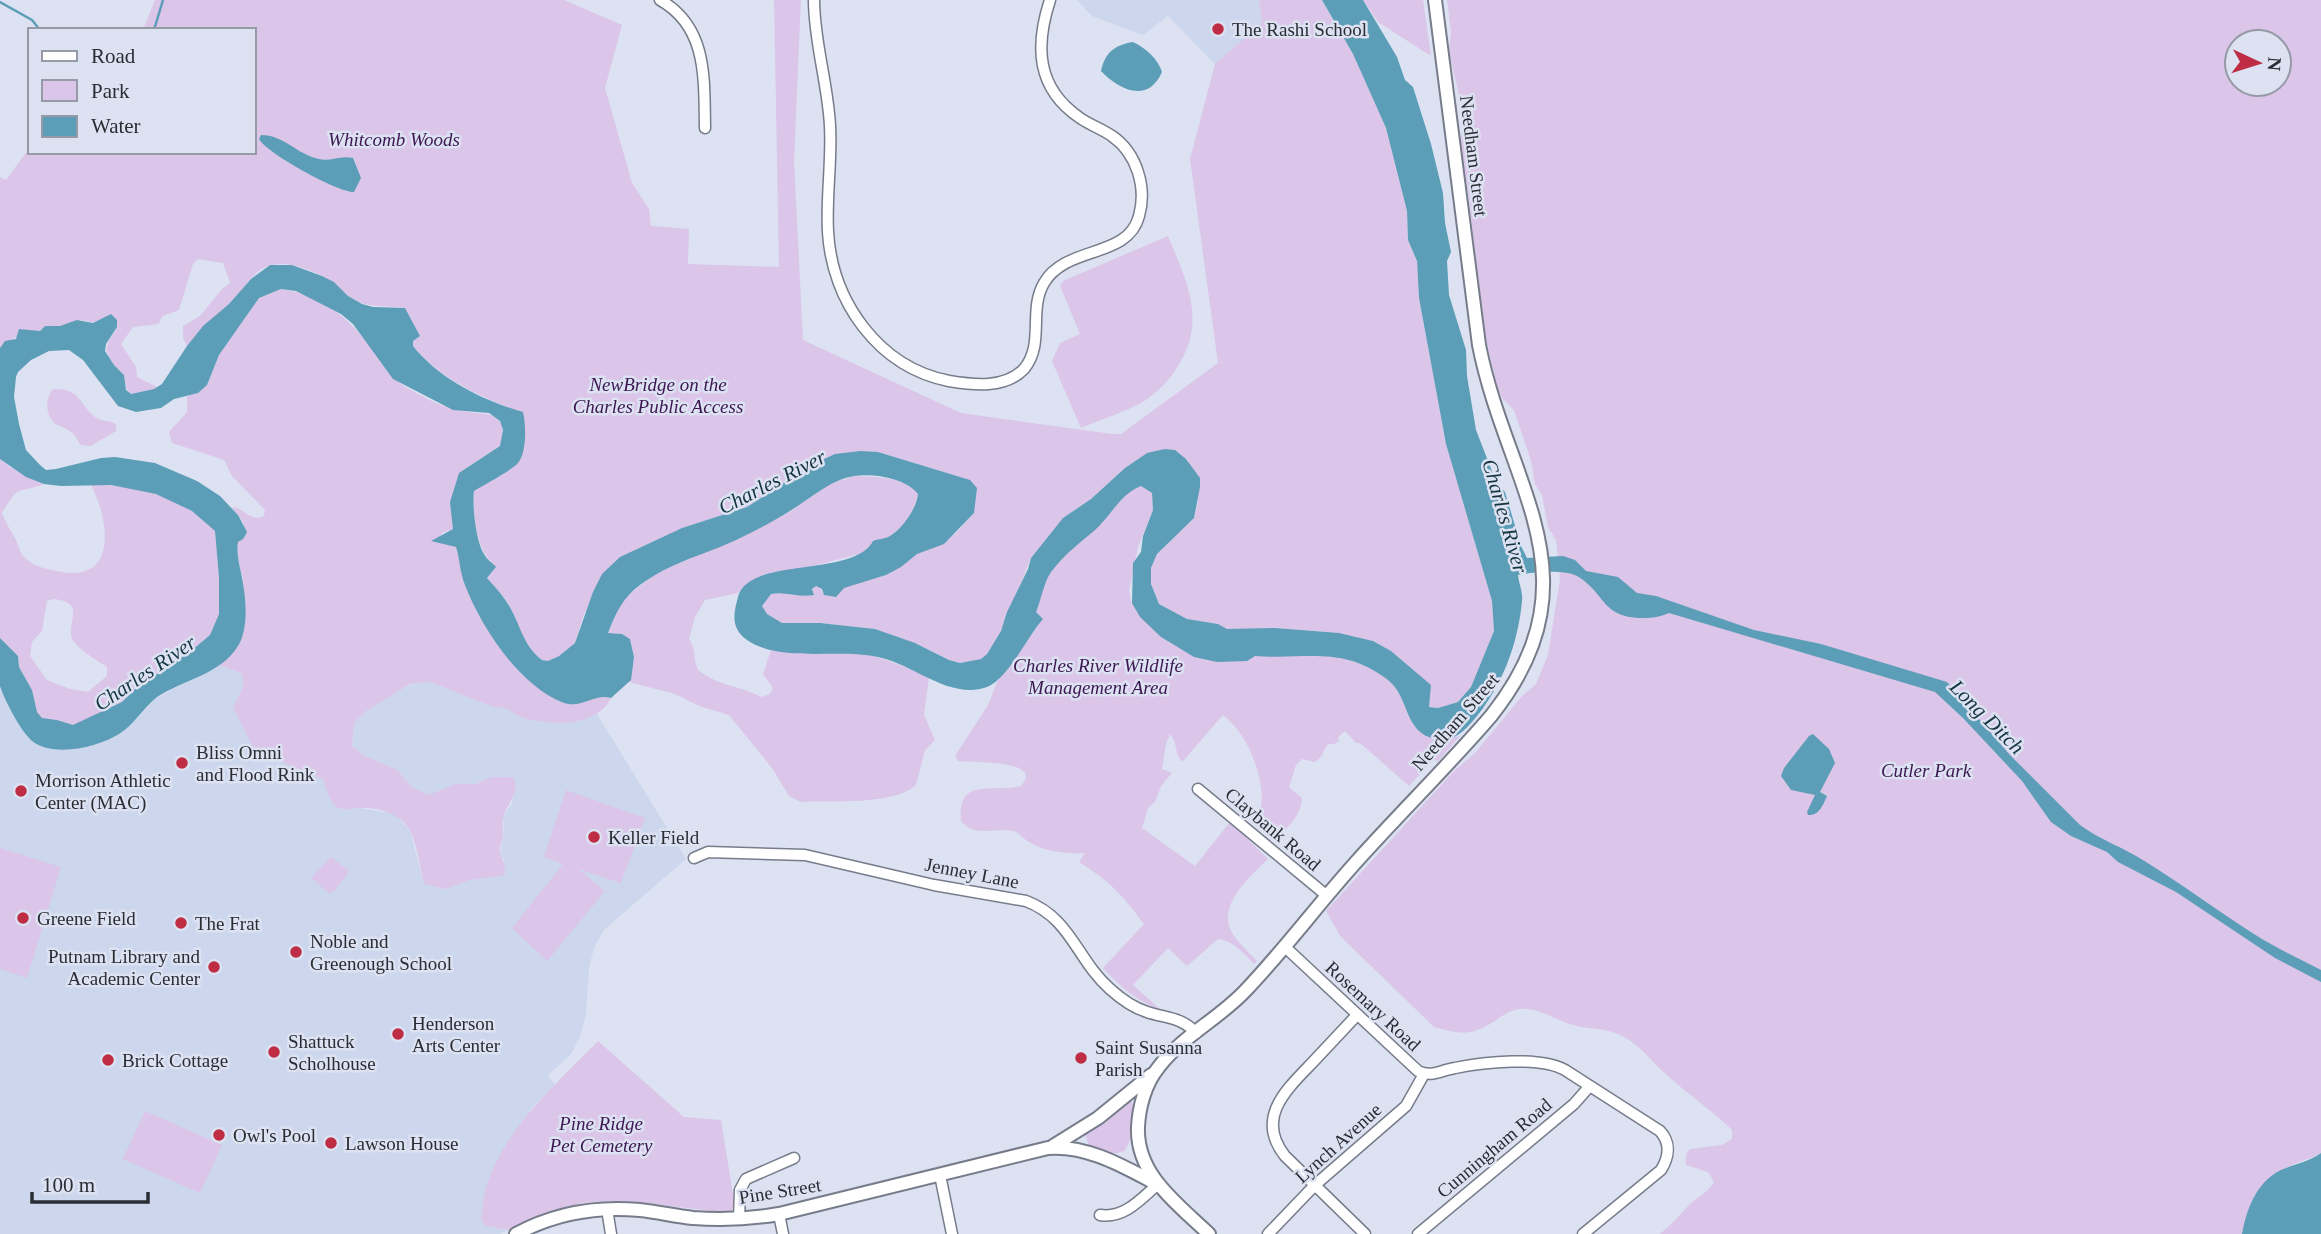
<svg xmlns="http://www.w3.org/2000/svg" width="2321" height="1234" viewBox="0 0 2321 1234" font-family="'Times New Roman',serif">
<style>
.built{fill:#ccd6ec}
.green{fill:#dbc5e9;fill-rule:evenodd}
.water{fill:#5c9eb7}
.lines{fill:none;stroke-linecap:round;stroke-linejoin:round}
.stream{stroke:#5c9eb7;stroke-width:2.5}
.street-casing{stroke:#767c8a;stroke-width:13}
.secondary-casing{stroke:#767c8a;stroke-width:16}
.street{stroke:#fff;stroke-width:10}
.secondary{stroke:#fff;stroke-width:12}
.poi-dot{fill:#be2d43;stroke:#dce2f2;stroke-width:2.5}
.labels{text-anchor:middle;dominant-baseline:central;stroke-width:5;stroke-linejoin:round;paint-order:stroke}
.poi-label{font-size:19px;fill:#2a2d33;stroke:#dce2f2;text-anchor:start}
.park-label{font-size:19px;font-style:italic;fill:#3e1752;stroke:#dce2f2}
.street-label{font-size:19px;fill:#2a2d33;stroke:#dce2f2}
.water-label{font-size:21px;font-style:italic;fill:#153541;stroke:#dce2f2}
</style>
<rect width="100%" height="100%" fill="#dce2f2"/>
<g class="built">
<polygon points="1077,0 1259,0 1263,23 1215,64 1168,16 1143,35 1092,16"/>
<polygon points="219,665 241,673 244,681 242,691 233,708 245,729 272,758 323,779 327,789 344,809 360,808 395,814 410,831 424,884 445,889 470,880 501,876 504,874 504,860 500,853 504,833 503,817 512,803 516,783 504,778 492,777 477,784 429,795 413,788 397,770 363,755 352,746 354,723 366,711 395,691 421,681 430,682 493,707 504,706 520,717 534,720 557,723 585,718 597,714 686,859 615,920 604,930 594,948 589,968 586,1014 580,1037 571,1054 548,1075 555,1085 531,1109 486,1226 508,1230 500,1234 0,1234 0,685 11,711 32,741 42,746 76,749 130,726 156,698"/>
</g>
<g class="green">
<path d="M155,0h409l58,25 -17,63 27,95 17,26 2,17 38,3 -1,35 91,3 -5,-267h27l-7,161 9,179 158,73 151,21h9l97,-71 -28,-204 25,-95 47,-41 -3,-23h63l31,54 33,74 21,83 1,29 9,21 2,37 27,146 46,157 2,31 -23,55 -13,15 -20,6 -9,-1 1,-22 -39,-34 -18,-10 -34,-8 -64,-5 -48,2 -9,-6 -31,-5 -28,-15 -8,-20v-16l6,-14 37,-36 4,-17 -5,-30 -6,-12 -40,-6 -22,15 -34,31 -22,15 -14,14 -24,30 -30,73 -14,23 -6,5 -21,4 -11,-3 -21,-11 -53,-20 -55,-6h-38l-15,-9 -5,-8 8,-12c15,-3 29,4 43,1v-9l7,1 3,6 63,-18 31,-21 38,-20 19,-21 -4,-33 -92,-28 -43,2 -20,9 -68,44 -65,21 -62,29 -36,57 -9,29 -16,13 -11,5 -6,-1c-19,-15 -23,-37 -34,-57 -7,-10 -14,-16 -21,-25l6,-7 -1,-9c-16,-13 -20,-51 -18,-71 39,-25 52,-21 50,-73 -16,-13 -36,-18 -54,-28 -21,-11 -42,-25 -57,-44v-5l7,-5 -16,-28c-19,-3 -40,1 -56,-12 -9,-7 -15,-14 -25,-20 -15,-7 -35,-15 -52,-11 -18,4 -29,28 -43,40 -16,14 -27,24 -41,41l-4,-8v-12l17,-10 22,-27 8,-6 -7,-20 -25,-4 -5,5 -14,46 -16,6 -5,8 -25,3 -12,17 15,23 1,10 20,10 -3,2 -23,5c-8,-7 -4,-12 -8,-20 -2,-3 -6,-5 -8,-8 -14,-18 -8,-21 2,-39l-36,-7 -21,6h-15l-5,5c-4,1 -9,-1 -13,1 -5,1 -24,12 -27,16v-171l6,3 24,-33v5h224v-122h-111z"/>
<polygon points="1363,0 1423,0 1431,56 1378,22"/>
<path d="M1447,0h874v1153c-11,7 -24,8 -35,15 -26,16 -38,37 -44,66h-582c11,-9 20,-19 29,-29 10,-10 17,-10 25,-23l-6,-10 -22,-7v-11l4,-5 32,-4 10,-6v-9c-19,-19 -42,-34 -62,-52 -17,-14 -28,-32 -48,-42 -16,-9 -35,-6 -52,-12 -16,-5 -33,-17 -51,-15 -8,1 -18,7 -24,12 -26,16 -34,13 -61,6l-94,-91 -14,-25 128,-140 21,-18 47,-57 14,-12 12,-29 12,-76 -4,-39 -8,-13 -6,-32 -7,-11 -4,-23 -17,-51 -11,-11 -5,-10 -15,-62 -14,-129 -9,-52 3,-24 -1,-14 -13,-57 2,-19zM2237,42h42v42h-42z"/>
<path d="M1168,236c19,46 40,87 8,133 -8,13 -18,22 -30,31 -20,12 -44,19 -65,28l-29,-67 8,-18 20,-9 -20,-48 3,-5z"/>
<path d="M281,289c41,6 68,29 92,61 11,16 18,29 36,39 13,7 29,16 44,20 24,8 59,-4 47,37l-31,20 -16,63 -11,4 -5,8 19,6 9,37 14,31 24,36 21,26 72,20 7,-1 8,2c-14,29 -60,28 -87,20 -13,-3 -13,-12 -31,-11l-63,-25 -20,2 -44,27 -12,12 -2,23 11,9 34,15 16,18 16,7 27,-11h20l16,-7h21c9,16 -7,26 -10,41 -2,6 1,12 0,17 0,5 -4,11 -3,17 2,8 6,12 5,22l-3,2 -32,4 -25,9 -21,-5c-4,-16 -6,-37 -14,-53 -9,-18 -32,-24 -51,-23 -7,0 -15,3 -22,-1 -8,-5 -11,-20 -14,-28l-51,-21 -19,-11 -20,-39c5,-13 14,-20 8,-35l-22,-8 18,-18 8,-21 -2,-46 -6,-27 1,-12 7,-5 -2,-14 -11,-15c13,1 19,16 32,9l1,-6 -33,-34 -8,-16 -52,-17 -3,-11 18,-20v-16l11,-3 9,-8 12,-30 40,-57z"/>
<path d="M53,389c29,0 24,13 42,28 7,5 14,3 21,7v7l-25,15 -10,-1c-4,-5 -5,-10 -10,-13 -4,-4 -10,-5 -15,-8 -11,-8 -11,-26 -3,-35z"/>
<path d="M0,459l10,8 34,17c-29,11 -24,-1 -42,29 4,12 10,18 15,29 2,4 3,11 6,14 9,10 22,13 34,15 61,14 53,-50 34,-86 34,-1 75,7 103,27 7,6 14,13 21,19l4,47v36l-9,21 -19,16 -56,38 -13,13 -49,24 -16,-6 -15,-2 -5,-6 -5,-22 -13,-23 -1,-11 -18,-18zM53,599c36,3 11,25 20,41 6,10 25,21 34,27v9l-19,16 -18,-3 -23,-9 -17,-24 2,-14 10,-11 5,-30z"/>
<path d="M854,476c21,1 50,0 64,18 -1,14 -16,35 -28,42 -5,3 -12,3 -17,5l-4,8 -6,4 -115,30 -10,10 -33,7 -10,17 -6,22c7,9 4,20 9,31 22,17 41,15 63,27l9,-3 3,-6 -10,-14 8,-24c28,5 55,1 84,3 27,3 49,14 74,24l-5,38 11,25 -10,10 -9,35c-23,21 -86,15 -115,17l-12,-6 -17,-28 -43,-53 -30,-9 -24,-12 -46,-12 5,-25 -4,-18 -8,-5h-15l12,-27 8,-11 30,-23 100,-44 37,-20 34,-24z"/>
<path d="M1141,486l11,7 1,17 -15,37 -9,44 2,10 10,16 28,25 27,14 133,-1c21,5 52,13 66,32 9,11 11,28 20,40l40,10 5,-1 -22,25 -5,-1 -24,26 -49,-43h-4l-11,-12 -7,6 1,4 -5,3h-6c-5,7 -5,13 -13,18l-13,-3 -6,6 -7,22 13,11c0,13 -11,29 -22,35l-9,-1 -15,-12c2,-6 6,-14 6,-21 -1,-30 -16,-67 -39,-84l-41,47c-8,-8 -4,-20 -12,-28l-4,10 -4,25 10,4 -11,13 -6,16 -7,6 -6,20 53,38 35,-44 38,37c-16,16 -46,41 -39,67 4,13 19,25 28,35l-3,3c-11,-11 -20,-23 -36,-25l-31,27 -19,-18 -35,37 28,25c-24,-9 -41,-23 -58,-42l41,-44c-21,-28 -34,-43 -65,-62l6,-9c-20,1 -41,-1 -59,-13 -5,-3 -7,-8 -13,-9 -18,-4 -39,7 -52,-10 -4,-45 31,-28 60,-35 24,-27 -50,-23 -63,-25l-3,-5 33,-51 9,-23 41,-56c-15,-47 39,-81 67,-108 12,-12 19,-26 36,-32z"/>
<polygon points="566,790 645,818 621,883 578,869 605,891 547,961 512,928 563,864 544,857"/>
<polygon points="0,848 61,867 27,978 0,969"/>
<polygon points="331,857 348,870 348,873 333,892 329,893 311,878"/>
<path d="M598,1041l86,76 37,3 14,87 -5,4h-18l-75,-9 -31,-1 -23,2 -33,8 -42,19 -22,-4 -5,-6c1,-10 2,-22 5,-32 16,-57 72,-106 112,-147z"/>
<path d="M1130,1099c8,10 3,42 -6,52 -11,5 -25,1 -35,-5l-4,-13z"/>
<polygon points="145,1111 222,1145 200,1193 123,1159"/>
</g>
<g class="water">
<path d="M1322,0h41l34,57 8,23 8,7 18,57 12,49 2,30 6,29 -4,9 2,34 17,55 1,26 9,54 21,54 8,8 16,54 6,12 36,-2 12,4 11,11 32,6 19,16 19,3 98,34 67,14 126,38 63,73 70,70c20,15 45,23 66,37 37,23 72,49 108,72 22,14 44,24 67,36v12l-46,-24 -99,-66 -58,-30 -11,-10 -36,-16 -20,-14 -29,-41 -59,-63 -28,-26 -266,-79c-9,4 -16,5 -26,5 -42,0 -37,-25 -66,-42 -12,-7 -47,-4 -59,-1 1,9 5,17 4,26 -4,44 -21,88 -50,121 -10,11 -19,20 -36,17 -33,-6 -26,-42 -48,-59 -46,-35 -82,-20 -133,-24l-8,5 -30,1 -23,-5 -33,-20 -21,-20 -8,-14 1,-40 8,-11 2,-16 10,-26 -1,-17 -11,-7c-22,9 -30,30 -47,45 -17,14 -29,23 -43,41 -7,10 -10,28 -15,40l7,7c-16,18 -35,60 -56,68 -36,13 -72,-21 -105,-29 -42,-11 -100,6 -135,-18 -16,-12 -14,-25 -9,-43 10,-41 116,-19 135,-56 5,-2 12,-2 17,-5 12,-7 27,-28 28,-42 -12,-16 -45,-21 -64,-18 -24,4 -41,21 -61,33 -27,17 -57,32 -86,43 -24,9 -47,18 -67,33 -17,12 -25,29 -32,48l14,1 8,5 4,18 -3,23 -20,18c-16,-5 -30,11 -47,5 -44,-16 -83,-76 -99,-118 -5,-12 -5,-25 -9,-38l-25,-6 22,-12 -3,-27 9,-29 41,-27 3,-16 -3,-9 -11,-8 -36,-3 -60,-31 -40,-55 -12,-10 -45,-23 -15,-2 -22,9 -40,57 -12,30 -9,8 -24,6 -13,9 -25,4 -18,-6 -35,-46 -14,-10 -20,1 -18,9 -13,12 -2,5 -2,20 5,27 7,26 14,15 6,5 10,-1 45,-11 14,-1 40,6 42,18 23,15 18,19 9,17 -4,7 -5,3c-2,13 2,23 4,36 4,20 7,51 -4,68 -17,28 -55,34 -81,51 -14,11 -23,28 -38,37 -21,13 -65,24 -87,7 -12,-11 -27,-40 -32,-55 0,-11 0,-36 0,-48l18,18 1,11 13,23 5,22 5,6 15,2 16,5 49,-23 13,-13 56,-38 19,-16 9,-21v-36l-4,-47 -23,-20 -36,-17 -45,-9 -50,1 -17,-2 -18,-7 -26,-18v-111l5,-7 11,-2 3,-10 21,2 5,-5h15l17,-6 16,3 18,-9 6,6v7l-11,17 -1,7 9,14 10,10 2,15 5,4 23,-5 8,-5 25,-38 16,-20 26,-22 22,-25 19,-14h22l30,11 12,6 14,14 14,8 11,3 32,1 15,28 -7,5v5c26,33 71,55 110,66 3,13 4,40 -5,51 -6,7 -34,22 -44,28 -2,15 2,51 10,63 3,6 8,8 12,13l-9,11c7,8 14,15 21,26 12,19 15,42 34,56l6,1 11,-5 16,-13 18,-51 9,-18 18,-17 62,-29 65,-21 68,-44 20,-9 25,-3 18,1 92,28 7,8 -3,25 -30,31 -27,10 -16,13 -15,8 -42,13 -8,9 -12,-2 -2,-6 -6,-3 -4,3 2,6c-15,3 -29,-4 -43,-1l-9,12 5,8 15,9h38l55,6 40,14 34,17 11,3 21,-4 6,-5 14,-23 6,-19 21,-43 3,-11 32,-40 28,-19 34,-31 22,-15 18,-4 10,1 11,9 14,19v9l-6,31 -37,36 -6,14v16l8,20 28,15 31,5 9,5 48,-1 64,5 34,8 18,10 40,34 -2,22 9,1 20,-6 13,-15 23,-56 -2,-30 -46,-157 -27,-146 -2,-37 -9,-21 -1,-29 -21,-83 -33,-74z"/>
<path d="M1133,42c13,6 25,17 29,30 -14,32 -43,18 -61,-1 4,-19 14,-26 32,-29z"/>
<path d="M261,135c23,0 37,20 58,24 11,3 21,-4 34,-1l8,20 -7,14c-15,1 -88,-39 -95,-53z"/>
<path d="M1813,734l16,15 6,14 -15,29 7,4c-4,9 -8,20 -19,19l-1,-3 8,-17 -24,-5 -10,-14 3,-8 25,-32z"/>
<path d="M2321,1153v81h-79c5,-27 16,-56 44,-66 12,-5 24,-7 35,-15z"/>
</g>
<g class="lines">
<g class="stream">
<polyline points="0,2 32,20 40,30"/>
<polyline points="154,30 163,0"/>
</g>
<g class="street-casing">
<g id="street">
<path d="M660,0c48,27 44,79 45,128"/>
<path d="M814,0c0,42 14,84 16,126 2,35 -4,71 -2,106 4,69 50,135 121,149 24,4 56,8 75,-12 21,-25 4,-59 20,-86 22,-38 84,-24 95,-67 8,-28 -2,-63 -27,-80 -10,-7 -22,-11 -32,-18 -44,-30 -45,-72 -30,-118"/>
<polyline points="1198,789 1326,895"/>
<path d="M694,858l14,-6 97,3 129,30 92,16c45,17 51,59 84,88 10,9 24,19 37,23 18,6 35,5 49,21"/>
<path d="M1284,946l134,125c14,7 23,-1 37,-3 29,-6 85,-12 110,2l95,61c11,12 9,26 1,39l-78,64"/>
<path d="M1357,1015c-15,16 -30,32 -45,48 -26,27 -57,55 -27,93l80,78"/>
<polyline points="940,1175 952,1234"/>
<polyline points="607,1209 611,1234"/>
<polyline points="779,1214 783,1234"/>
<path d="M1100,1215c24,4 41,-16 58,-31"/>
<polyline points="739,1219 740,1190 746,1179 794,1158"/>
<polyline points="1268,1234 1315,1185 1406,1106 1424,1074"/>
<polyline points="1418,1234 1574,1104 1589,1087"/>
</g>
</g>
<g class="secondary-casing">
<g id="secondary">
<polyline points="1053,1146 1098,1118 1151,1075"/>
<path d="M516,1234c39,-21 81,-28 124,-24 18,2 35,6 53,8 29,2 57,1 86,-4l269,-66c38,-3 73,17 105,34"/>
<path d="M1209,1234c-31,-30 -73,-59 -71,-107 1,-20 7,-43 20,-59 24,-32 61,-49 88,-78 39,-41 73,-87 111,-129 44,-49 91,-95 134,-145 110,-139 16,-229 -12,-371l-44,-345"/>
</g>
</g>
<use href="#street" class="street"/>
<use href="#secondary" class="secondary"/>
</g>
<g class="poi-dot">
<circle cx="1218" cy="29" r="7"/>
<circle cx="182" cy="763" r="7"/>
<circle cx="21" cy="791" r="7"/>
<circle cx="594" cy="837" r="7"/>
<circle cx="23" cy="918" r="7"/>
<circle cx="181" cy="923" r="7"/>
<circle cx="296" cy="952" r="7"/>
<circle cx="214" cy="967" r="7"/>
<circle cx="398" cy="1034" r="7"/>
<circle cx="274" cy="1052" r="7"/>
<circle cx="1081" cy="1058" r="7"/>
<circle cx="108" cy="1060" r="7"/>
<circle cx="219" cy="1135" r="7"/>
<circle cx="331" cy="1143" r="7"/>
</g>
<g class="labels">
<g class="poi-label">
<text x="1232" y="29">The Rashi School</text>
<text x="196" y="752">Bliss Omni<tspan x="196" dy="22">and Flood Rink</tspan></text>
<text x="35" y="780">Morrison Athletic<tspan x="35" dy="22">Center (MAC)</tspan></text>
<text x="608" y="837">Keller Field</text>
<text x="37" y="918">Greene Field</text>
<text x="195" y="923">The Frat</text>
<text x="310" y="941">Noble and<tspan x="310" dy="22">Greenough School</tspan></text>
<text x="200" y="956" text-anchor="end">Putnam Library and<tspan x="200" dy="22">Academic Center</tspan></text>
<text x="412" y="1023">Henderson<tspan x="412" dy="22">Arts Center</tspan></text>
<text x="288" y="1041">Shattuck<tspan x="288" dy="22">Scholhouse</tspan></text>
<text x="1095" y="1047">Saint Susanna<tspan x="1095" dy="22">Parish</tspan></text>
<text x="122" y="1060">Brick Cottage</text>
<text x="233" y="1135">Owl's Pool</text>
<text x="345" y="1143">Lawson House</text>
</g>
<g class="park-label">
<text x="394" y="139">Whitcomb Woods</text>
<text x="658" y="384">NewBridge on the<tspan x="658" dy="22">Charles Public Access</tspan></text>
<text x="1098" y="665">Charles River Wildlife<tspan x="1098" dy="22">Management Area</tspan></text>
<text x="1926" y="770">Cutler Park</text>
<text x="601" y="1123">Pine Ridge<tspan x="601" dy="22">Pet Cemetery</tspan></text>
</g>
<g class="street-label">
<text transform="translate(1474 156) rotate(83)">Needham Street</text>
<text transform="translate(1455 722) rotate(-49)">Needham Street</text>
<text transform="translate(1273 829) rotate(40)">Claybank Road</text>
<text transform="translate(972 873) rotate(11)">Jenney Lane</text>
<text transform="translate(1373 1006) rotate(43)">Rosemary Road</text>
<text transform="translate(1338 1143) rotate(-42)">Lynch Avenue</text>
<text transform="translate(1494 1148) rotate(-40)">Cunningham Road</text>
<text transform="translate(780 1191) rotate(-9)">Pine Street</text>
</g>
<g class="water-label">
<text transform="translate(772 482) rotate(-27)">Charles River</text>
<text transform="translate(1505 516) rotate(74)">Charles River</text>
<text transform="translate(145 673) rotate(-34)">Charles River</text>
<text transform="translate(1987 717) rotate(45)">Long Ditch</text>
</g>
</g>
<rect x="28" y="28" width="228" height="126" fill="#dce2f2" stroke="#959aa6" stroke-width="2"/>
<rect x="42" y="51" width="35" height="10" fill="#ffffff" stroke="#959aa6" stroke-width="2"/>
<text x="91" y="63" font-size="21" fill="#2a2d33">Road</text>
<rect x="42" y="80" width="35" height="21" fill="#dbc5e9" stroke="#959aa6" stroke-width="2"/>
<text x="91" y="98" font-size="21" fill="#2a2d33">Park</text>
<rect x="42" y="116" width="35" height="21" fill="#5c9eb7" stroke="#959aa6" stroke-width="2"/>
<text x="91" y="133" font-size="21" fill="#2a2d33">Water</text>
<g transform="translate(2258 63) rotate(94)"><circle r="33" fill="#dce2f2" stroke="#959aa6" stroke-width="2"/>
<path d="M0-5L12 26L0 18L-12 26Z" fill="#be2d43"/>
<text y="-10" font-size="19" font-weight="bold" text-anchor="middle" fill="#2a2d33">N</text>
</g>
<path d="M32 1192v10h116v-10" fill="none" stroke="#2a2d33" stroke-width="3.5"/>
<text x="42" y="1192" font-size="21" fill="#2a2d33" stroke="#dce2f2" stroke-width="5" paint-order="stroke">100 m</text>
</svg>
